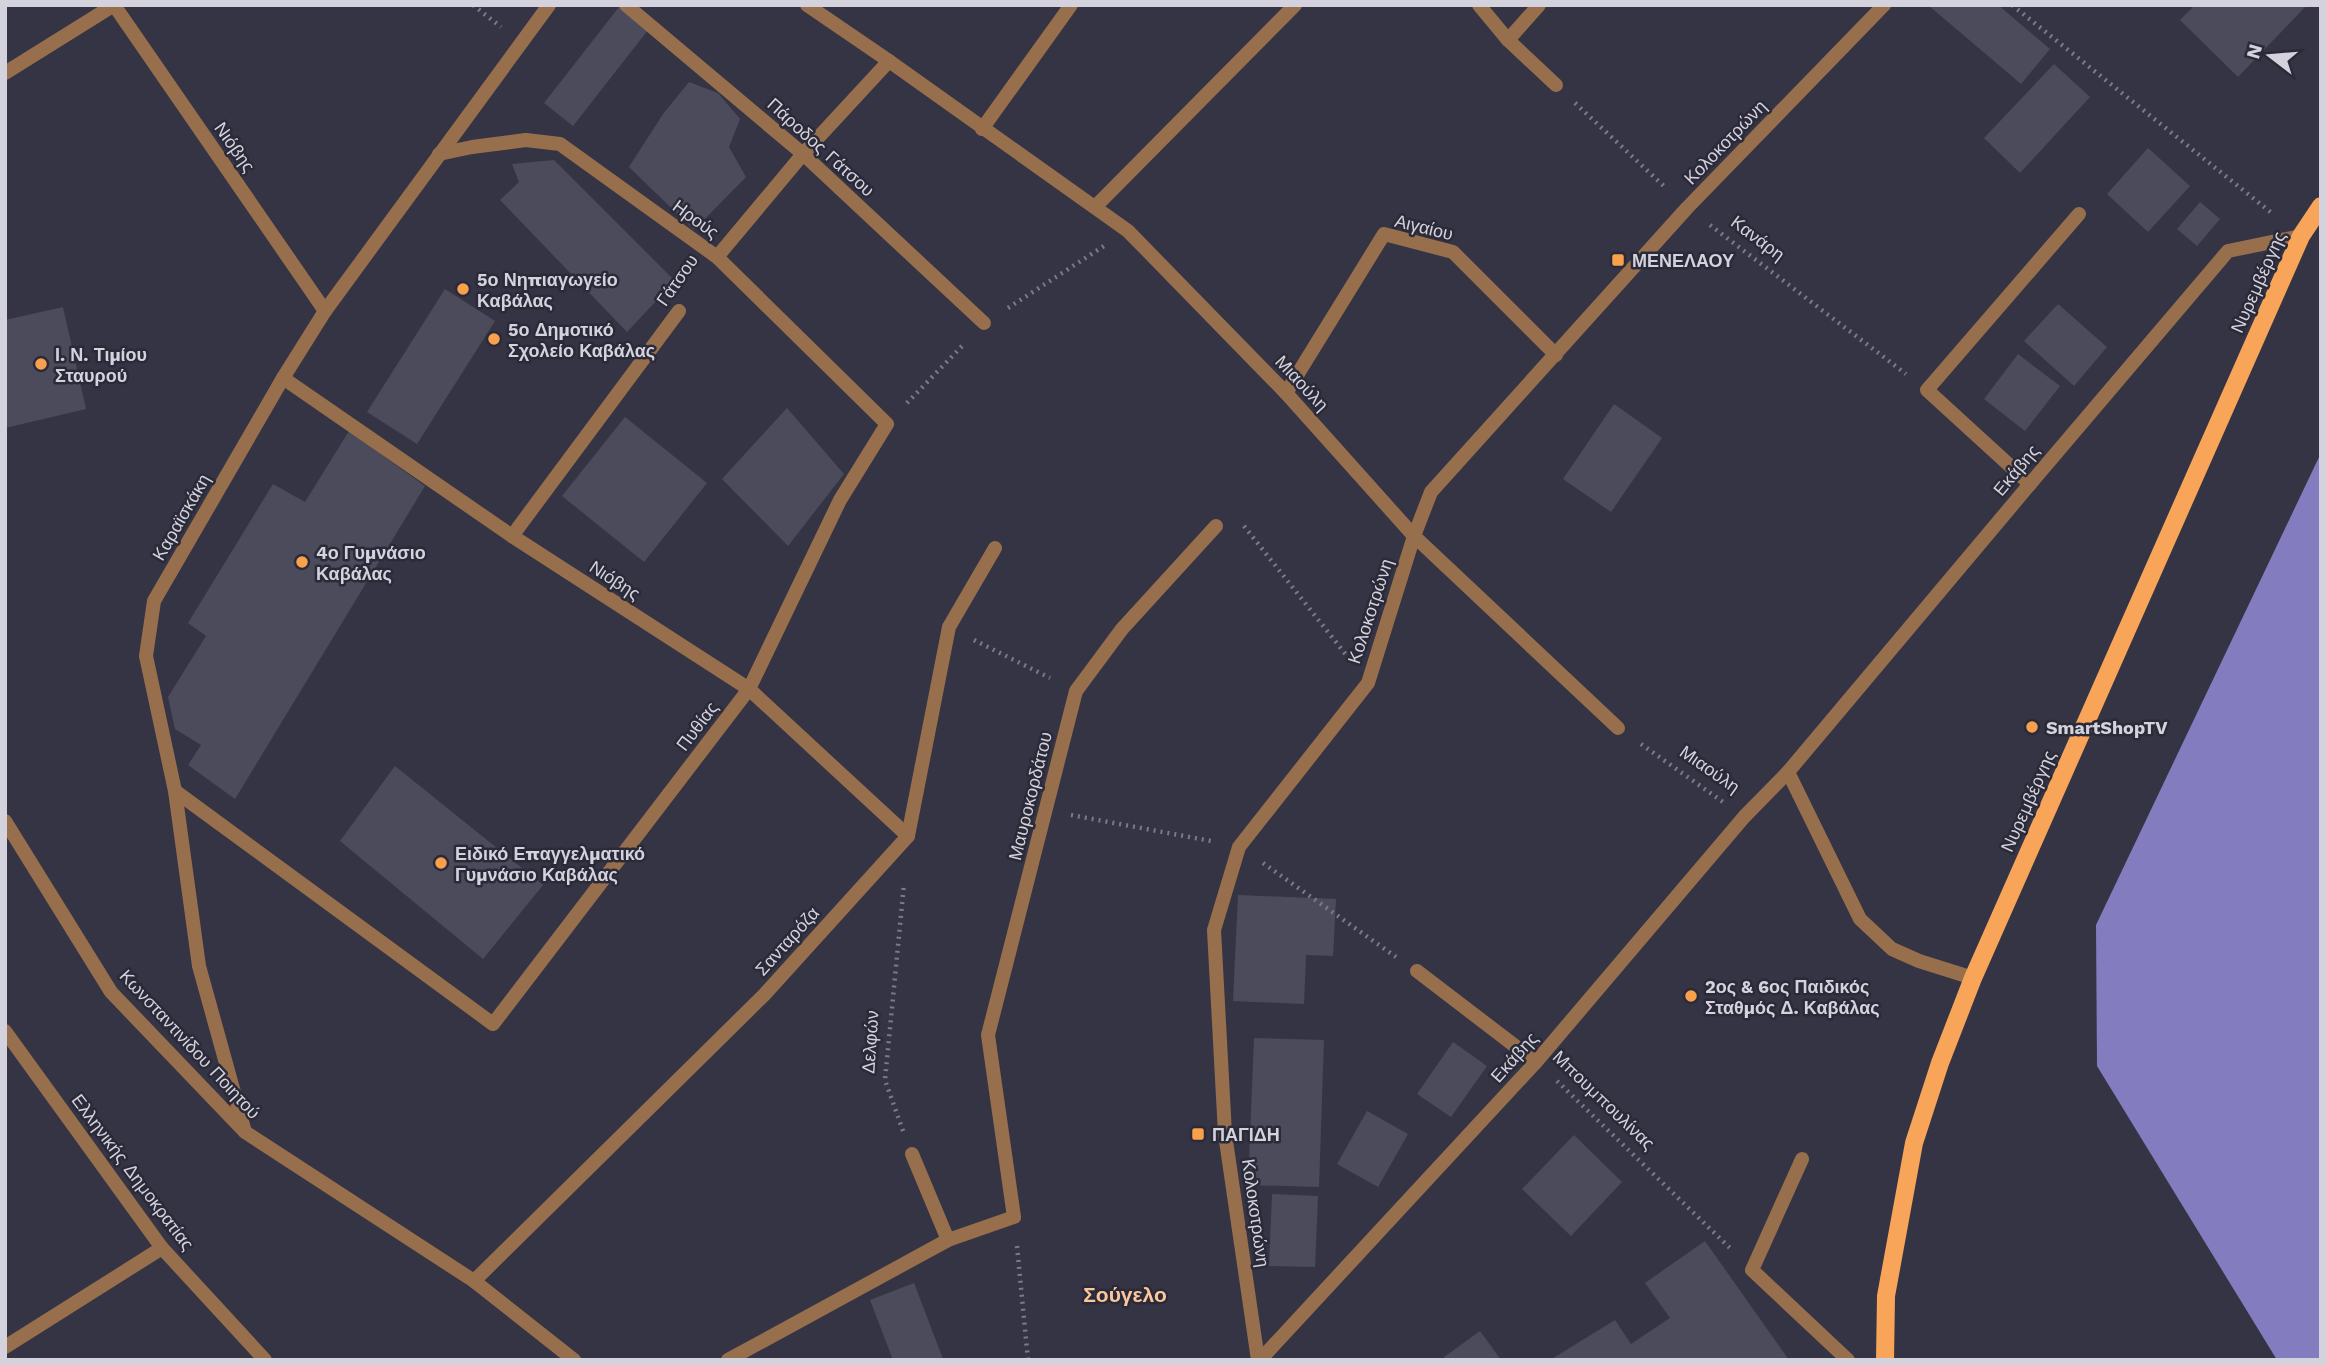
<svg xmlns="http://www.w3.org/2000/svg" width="2326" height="1365" viewBox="0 0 2326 1365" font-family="'Work Sans',sans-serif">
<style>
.water{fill:#837cbe}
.building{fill:#4c4b5c}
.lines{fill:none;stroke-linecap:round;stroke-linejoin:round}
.path{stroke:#7b7a88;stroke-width:4.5;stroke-dasharray:2 5;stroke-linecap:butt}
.minor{stroke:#976f4c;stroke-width:14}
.tertiary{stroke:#976f4c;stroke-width:14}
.primary{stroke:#f8a559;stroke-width:18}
.poi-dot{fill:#f9a04c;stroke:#2b2a39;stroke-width:2.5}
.labels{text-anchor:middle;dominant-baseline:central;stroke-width:5;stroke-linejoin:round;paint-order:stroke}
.street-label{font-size:18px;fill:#d3d2dd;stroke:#2b2a39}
.poi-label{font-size:18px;font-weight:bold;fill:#d3d2dd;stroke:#2b2a39;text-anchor:start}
.quarter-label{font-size:21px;font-weight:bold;fill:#fac79d;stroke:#2b2a39}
</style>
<rect width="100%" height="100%" fill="#353444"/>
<polygon class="water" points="2321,453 2321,1360 2277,1360 2097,1066 2096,925"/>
<g class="building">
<polygon points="1928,5 1998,5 2050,49 2021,84"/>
<polygon points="2195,5 2307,5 2238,77 2180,20"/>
<polygon points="619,7 648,30 573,126 544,103"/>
<polygon points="2054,64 2090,97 2020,173 1984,138"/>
<polygon points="689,82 718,93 740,119 729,147 746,177 694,230 629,167 663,114"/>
<polygon points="2148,148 2190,186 2148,232 2107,194"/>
<polygon points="554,160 675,281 627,332 500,200 519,182 512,164"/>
<polygon points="2200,202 2220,219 2197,246 2177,229"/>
<polygon points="445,289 495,321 417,444 367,412"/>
<polygon points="2058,304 2107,347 2074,386 2024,341"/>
<polygon points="63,307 86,409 5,428 5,320"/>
<polygon points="2018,354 2060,386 2025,431 1984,399"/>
<polygon points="1614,404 1662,438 1611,512 1563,479"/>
<polygon points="787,408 844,474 788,546 722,479"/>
<polygon points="625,417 707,483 644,562 562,496"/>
<polygon points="349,431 425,486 235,799 188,765 201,745 175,729 168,697 206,636 188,623 273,484 305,502"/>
<polygon points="395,766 543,885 483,959 340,841"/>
<polygon points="1238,895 1336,899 1333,956 1306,955 1304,1004 1233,1001"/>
<polygon points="1254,1038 1324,1040 1319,1187 1248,1185"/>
<polygon points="1453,1042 1487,1066 1451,1117 1417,1094"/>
<polygon points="1367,1111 1408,1134 1378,1187 1337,1164"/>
<polygon points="1574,1135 1622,1182 1571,1236 1522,1189"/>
<polygon points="1272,1194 1318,1196 1315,1267 1269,1266"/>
<polygon points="1705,1241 1789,1360 1550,1360 1615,1320 1631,1344 1670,1318 1645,1283"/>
<polygon points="914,1283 943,1359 941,1360 893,1360 870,1300"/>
<polygon points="1480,1331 1501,1360 1446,1360 1444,1357"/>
</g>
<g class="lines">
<g class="path">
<polyline points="473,5 501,27"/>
<polyline points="2012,5 2273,214"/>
<polyline points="1575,103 1666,188"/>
<polyline points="1710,225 1906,374"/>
<polyline points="1008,308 1104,246"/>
<polyline points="907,403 964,344"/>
<polyline points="1244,526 1347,656"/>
<polyline points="974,640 1050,678"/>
<polyline points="1641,744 1723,802"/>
<polyline points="1071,815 1211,841"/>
<polyline points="1263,863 1396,957"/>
<polyline points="1557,1081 1732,1250"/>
<polyline points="903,1131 885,1080 904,884"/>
<polyline points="1017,1246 1028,1360"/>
</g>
<g class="minor">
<polyline points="114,5 325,311"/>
<polyline points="626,5 803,154 984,323"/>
<polyline points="1479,5 1508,40 1556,85"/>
<polyline points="1508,40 1539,5"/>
<polyline points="982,129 1071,5"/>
<polyline points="1095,207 1295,5"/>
<polyline points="717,257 803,154 889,61"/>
<polyline points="283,378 512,536 749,689 908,836"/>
<polyline points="1286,393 1384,234 1453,252 1556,355"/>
<polyline points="2030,484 1927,390 2079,214"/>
<polyline points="512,536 679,311"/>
<polyline points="1414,536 1618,728"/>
<polyline points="175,791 493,1024 749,689 840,500 887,424 717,257 560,144 526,140 472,147 439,154"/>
<polyline points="5,821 111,992 245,1132 474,1281 574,1360"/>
<polyline points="1417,971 1536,1062"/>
<polyline points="1973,978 1919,961 1892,949 1860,919 1788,772 2030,484 2228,251 2301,236"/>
<polyline points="245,1132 199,966 175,791 146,656 154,601 283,378 325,311 549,5"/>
<polyline points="912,1154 948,1240"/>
<polyline points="1802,1159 1752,1270 1848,1360"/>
<polyline points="474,1281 764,995 908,836 949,627 995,548"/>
<polyline points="5,1347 162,1248"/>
<polyline points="728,1360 948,1240 1014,1217 988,1035 1076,691 1122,629 1216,526"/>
<polyline points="1260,1360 1536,1062 1744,817 1788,772"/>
</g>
<g class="tertiary">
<polyline points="807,5 889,61 1128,231 1286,393 1414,536"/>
<polyline points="5,73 114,5"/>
<polyline points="5,1031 162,1248 265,1360"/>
<polyline points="1258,1360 1225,1134 1214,930 1239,847 1368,683 1414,536 1431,492 1687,208 1884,5"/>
</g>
<polyline class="primary" points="1885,1360 1886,1296 1914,1143 1940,1063 1973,978 2301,236 2321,206"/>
</g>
<g class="poi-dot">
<rect x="1611" y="253" width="14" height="14" rx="3.5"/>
<circle cx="463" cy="289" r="7"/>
<circle cx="494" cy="339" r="7"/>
<circle cx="41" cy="364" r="7"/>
<circle cx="302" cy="562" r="7"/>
<circle cx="2032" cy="727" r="7"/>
<circle cx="441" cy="863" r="7"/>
<circle cx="1691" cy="996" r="7"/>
<rect x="1191" y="1127" width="14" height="14" rx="3.5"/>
</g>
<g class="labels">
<g class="street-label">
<text transform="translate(1725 142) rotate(-46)">Κολοκοτρώνη</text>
<text transform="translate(235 147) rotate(55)">Νιόβης</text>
<text transform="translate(821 147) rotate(42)">Πάροδος Γάτσου</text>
<text transform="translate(696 219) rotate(36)">Ηρούς</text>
<text transform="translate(1424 227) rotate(14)">Αιγαίου</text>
<text transform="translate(1758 238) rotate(37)">Κανάρη</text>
<text transform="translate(677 280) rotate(-55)">Γάτσου</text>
<text transform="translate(2258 282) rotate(-66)">Νυρεμβέργης</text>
<text transform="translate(1302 383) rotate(47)">Μιαούλη</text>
<text transform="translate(2016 470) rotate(-50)">Εκάβης</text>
<text transform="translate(181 517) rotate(-60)">Καραϊσκάκη</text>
<text transform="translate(615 580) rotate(33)">Νιόβης</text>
<text transform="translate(1370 611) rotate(-72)">Κολοκοτρώνη</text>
<text transform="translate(697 726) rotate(-53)">Πυθίας</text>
<text transform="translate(1710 769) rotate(35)">Μιαούλη</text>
<text transform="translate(1030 796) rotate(-76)">Μαυροκορδάτου</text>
<text transform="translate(2028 801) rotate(-66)">Νυρεμβέργης</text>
<text transform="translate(787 941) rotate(-48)">Σανταρόζα</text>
<text transform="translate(870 1042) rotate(-86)">Δελφών</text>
<text transform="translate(190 1044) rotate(47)">Κωνσταντινίδου Ποιητού</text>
<text transform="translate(1514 1057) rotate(-48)">Εκάβης</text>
<text transform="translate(1604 1100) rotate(44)">Μπουμπουλίνας</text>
<text transform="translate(133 1172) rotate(53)">Ελληνικής Δημοκρατίας</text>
<text transform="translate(1256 1213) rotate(82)">Κολοκοτρώνη</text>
</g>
<g class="poi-label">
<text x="1632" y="260">ΜΕΝΕΛΑΟΥ</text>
<text x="477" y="279">5ο Νηπιαγωγείο<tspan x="477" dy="21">Καβάλας</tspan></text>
<text x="508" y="329">5ο Δημοτικό<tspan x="508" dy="21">Σχολείο Καβάλας</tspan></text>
<text x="55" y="354">Ι. Ν. Τιμίου<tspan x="55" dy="21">Σταυρού</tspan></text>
<text x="316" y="552">4ο Γυμνάσιο<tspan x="316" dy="21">Καβάλας</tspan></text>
<text x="2046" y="727">SmartShopTV</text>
<text x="455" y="853">Ειδικό Επαγγελματικό<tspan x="455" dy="21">Γυμνάσιο Καβάλας</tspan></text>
<text x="1705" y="986">2ος &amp; 6ος Παιδικός<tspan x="1705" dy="21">Σταθμός Δ. Καβάλας</tspan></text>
<text x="1212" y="1134">ΠΑΓΙΔΗ</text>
</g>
<g class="quarter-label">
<text x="1125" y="1294">Σούγελο</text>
</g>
</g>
<rect width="2326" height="1365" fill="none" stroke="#d3d2dd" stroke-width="14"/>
<g transform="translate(2270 56) rotate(286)" stroke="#2b2a39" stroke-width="5" paint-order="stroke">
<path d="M0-5L12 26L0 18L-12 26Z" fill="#d3d2dd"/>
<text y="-10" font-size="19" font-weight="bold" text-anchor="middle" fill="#d3d2dd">N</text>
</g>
</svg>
